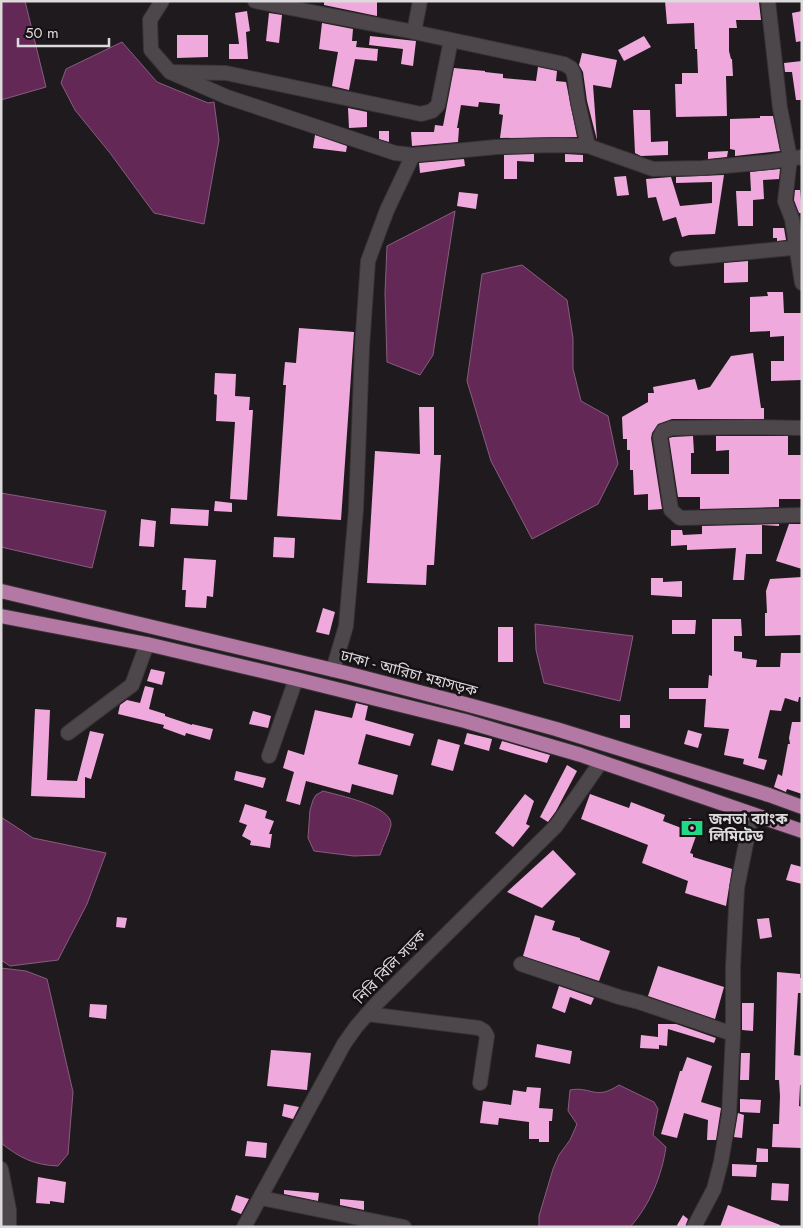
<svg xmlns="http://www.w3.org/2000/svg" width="803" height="1228" viewBox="0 0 803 1228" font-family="Jost,'Noto Sans Bengali',sans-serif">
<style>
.water{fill:#642857;stroke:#885d7f}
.building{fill:#f0a9dd}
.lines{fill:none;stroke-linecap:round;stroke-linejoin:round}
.minor-casing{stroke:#383436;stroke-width:16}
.trunk-casing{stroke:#383436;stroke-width:16}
.minor{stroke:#4d474b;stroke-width:14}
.trunk{stroke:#b478a4;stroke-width:14}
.labels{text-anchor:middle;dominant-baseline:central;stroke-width:5;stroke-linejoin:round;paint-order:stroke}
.street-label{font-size:15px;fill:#dddadc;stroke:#151114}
.poi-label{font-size:15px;font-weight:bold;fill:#dddadc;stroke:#151114;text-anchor:start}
</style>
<rect width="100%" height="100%" fill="#1f1a1d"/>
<g class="water">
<polygon points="1,1 25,1 46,87 1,100"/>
<polygon points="122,42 157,82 208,103 214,102 219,140 204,224 154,213 110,153 75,110 61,83 66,69"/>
<polygon points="455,211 433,355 420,375 387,362 385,293 387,246"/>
<polygon points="522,265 567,300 573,338 573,369 581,401 608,416 618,464 598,504 532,539 491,461 467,381 482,274"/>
<polygon points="1,493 106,511 92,568 1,547"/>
<polygon points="535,624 633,636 620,701 544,683 536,650"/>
<path d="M323,791c14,4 70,15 68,34 -2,10 -8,20 -11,30l-26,1 -40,-5 -6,-13 2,-28 3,-10 3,-5z"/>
<polygon points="1,817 33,838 106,853 87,904 58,960 10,966 1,960"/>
<path d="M1,968l25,3 21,8 26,113 -5,62 -10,12c-24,-1 -38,-8 -57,-23z"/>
<path d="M619,1085l35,17 4,7 -5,26 13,12c-4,28 -16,58 -36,80h-91v-11l14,-47 6,-14 11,-15 7,-16 -9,-13 2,-21c22,-4 25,11 49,-5z"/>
</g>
<g class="building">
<polygon points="324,1 377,1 377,16 324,5"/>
<polygon points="665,1 759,2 761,20 736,20 737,28 729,28 729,51 731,59 732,59 733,76 726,76 727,116 676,117 675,84 682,84 682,73 698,73 697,49 695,49 694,23 667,24"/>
<polygon points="247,11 250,31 246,32 248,59 229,59 229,44 239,44 235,13"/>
<polygon points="802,11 802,41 796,42 792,13"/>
<polygon points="269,13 282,15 279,43 266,41"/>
<polygon points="322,23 353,29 352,41 357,41 356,47 378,49 377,61 355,59 349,90 332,86 338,52 319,49"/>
<polygon points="177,35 208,35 208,57 177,58"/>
<polygon points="370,36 416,41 413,66 401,64 403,49 369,45"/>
<polygon points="644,36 651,47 624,61 618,50"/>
<polygon points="582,53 617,60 611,88 593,85 597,140 587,101 583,72 579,65"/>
<polygon points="802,61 802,100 796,100 792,72 785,72 784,63"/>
<polygon points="538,67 557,71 556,81 566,82 577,137 500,138 503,115 499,114 500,104 479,102 478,107 461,105 457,128 459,128 458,142 412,146 411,132 434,132 435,125 443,126 454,68 485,71 485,72 503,74 503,78 536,81"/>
<polygon points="348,108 367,112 367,127 349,128"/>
<polygon points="633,110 650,110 651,142 668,141 668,155 641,156 635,153"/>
<polygon points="760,116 773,116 780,151 735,156 735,150 730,149 730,119 760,118"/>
<polygon points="379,131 389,131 389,142 379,139"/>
<polygon points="315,135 347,146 346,152 313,148"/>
<polygon points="728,151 727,157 708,159 708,152"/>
<polygon points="534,154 534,162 517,161 517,179 504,179 504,155"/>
<polygon points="565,154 583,155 583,162 565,162"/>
<polygon points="464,159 465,166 420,173 419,163"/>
<polygon points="780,169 779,179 763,180 764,199 753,200 753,226 738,226 736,191 751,191 750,172"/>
<polygon points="724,175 715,234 689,235 682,237 676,217 663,221 656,197 648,198 646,179 671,177 680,206 712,203 712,182 676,183 676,177"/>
<polygon points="626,176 629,195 617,196 614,177"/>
<polygon points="795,190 800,190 802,213 799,213 794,200"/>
<polygon points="459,192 478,194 476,209 457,206"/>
<polygon points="773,228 784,228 786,240 777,241 777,238 773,238"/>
<polygon points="748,261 748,282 724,283 724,263"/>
<polygon points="767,292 783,292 784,313 802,313 802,380 771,381 771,361 784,361 784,336 770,337 770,331 750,332 750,297 768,296"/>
<polygon points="299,328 354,332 341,520 277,516 286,385 283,385 285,362 296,363"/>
<polygon points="753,353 761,408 764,408 764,419 672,419 658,424 652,433 651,438 662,509 648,510 648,494 634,495 633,470 630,470 630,450 627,450 627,439 623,439 622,417 648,402 648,393 654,393 653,387 695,379 698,390 710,387 731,356"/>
<polygon points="215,373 236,374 235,396 250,397 249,410 253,410 247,500 230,499 235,422 216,421 217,395 214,394"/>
<polygon points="419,407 434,407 434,455 441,455 434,565 427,565 426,585 367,583 375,451 420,454"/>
<polygon points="693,436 694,453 691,453 691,474 729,474 729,450 716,451 716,436 788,436 788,455 802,455 802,499 779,499 779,507 700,509 700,497 678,497 669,438 673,437"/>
<polygon points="215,501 232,503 232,512 214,511"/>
<polygon points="171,508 209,510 208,526 170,524"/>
<polygon points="141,519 156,521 154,547 139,546"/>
<polygon points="779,524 779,526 762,525 762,554 746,554 744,580 733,580 736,548 687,550 687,545 671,546 671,530 682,530 683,535 702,534 702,526"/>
<polygon points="789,524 802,524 802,569 776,561"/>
<polygon points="274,537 295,538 294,558 273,557"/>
<polygon points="184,558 216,560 213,597 207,596 206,608 185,607 186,590 182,590"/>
<polygon points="802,577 802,635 765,636 765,613 767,613 766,591 770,579"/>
<polygon points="651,578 663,578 663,582 682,581 682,597 651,595"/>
<polygon points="323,608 335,612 329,635 316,632"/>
<polygon points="712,619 741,619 742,636 734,636 734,651 742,652 742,658 757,660 756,667 780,667 781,653 802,653 802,697 799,697 798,702 785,698 781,711 770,710 758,758 767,760 764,770 743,764 744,759 724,755 729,729 704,727 706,699 669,699 669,688 708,688 709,675 712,676"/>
<polygon points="672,620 696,620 695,634 672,634"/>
<rect x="498" y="627" width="15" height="35"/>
<polygon points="151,669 165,672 162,685 147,681"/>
<polygon points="145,686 154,688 149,709 165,714 165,716 192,725 192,724 213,729 210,740 186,733 185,736 163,728 164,725 118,714 120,705 127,700 140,703"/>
<polygon points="356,703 368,706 365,720 414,734 410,746 366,734 358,764 398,775 393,795 352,784 350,793 306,781 300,805 286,801 294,772 283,768 288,750 304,755 315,710 352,718"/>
<polygon points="35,709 50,710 47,780 77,781 90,731 104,734 91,779 85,777 85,798 31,796"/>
<polygon points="253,711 271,716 268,728 249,724"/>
<rect x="620" y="715" width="10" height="13"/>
<polygon points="792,722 802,722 802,794 787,789 786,792 774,787 778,774 782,776 788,744 790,744 789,738"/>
<polygon points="688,730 702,734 698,748 684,744"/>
<polygon points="467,733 492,739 489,751 464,744"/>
<polygon points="438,739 460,745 453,771 431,765"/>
<polygon points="502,741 550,755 547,763 499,749"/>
<polygon points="567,765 577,771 556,811 548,822 540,817"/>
<polygon points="236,771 266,778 263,788 234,780"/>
<polygon points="525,794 534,801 526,824 530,826 513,847 495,833"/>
<polygon points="590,794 629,808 631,802 665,815 663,821 684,829 689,818 701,822 690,853 693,854 693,857 732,869 726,906 685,893 688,881 642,863 648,845 581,819"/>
<polygon points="245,804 267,811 265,818 274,821 269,834 272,834 270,848 250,845 251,841 242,836 247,825 239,822"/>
<polygon points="553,850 576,874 542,908 507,892"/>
<polygon points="791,864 802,867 802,884 786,880"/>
<polygon points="535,915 555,921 552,930 580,938 580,940 610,951 599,981 523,956"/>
<polygon points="117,917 127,918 125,928 116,927"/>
<polygon points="769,918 772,937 760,939 757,919"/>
<polygon points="658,966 724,987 715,1019 648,996"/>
<polygon points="777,972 800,974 800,978 802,978 802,993 798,993 794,1055 802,1056 802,1085 800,1085 799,1106 802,1107 802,1148 772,1147 773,1124 779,1124 780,1096 779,1080 775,1080"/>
<polygon points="559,986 594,998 591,1005 570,997 565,1013 552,1008"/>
<polygon points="742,1003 754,1003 753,1031 742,1030"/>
<polygon points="90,1004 107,1005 106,1019 89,1017"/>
<polygon points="658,1024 676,1024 716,1038 714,1043 668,1029 667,1046 659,1045 659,1049 640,1048 641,1035 658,1037"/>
<polygon points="537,1044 572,1051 570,1064 535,1057"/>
<polygon points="271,1050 311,1053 307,1090 267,1086"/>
<polygon points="741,1053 750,1053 749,1080 740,1080"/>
<polygon points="687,1057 712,1066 701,1102 721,1108 716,1140 707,1140 708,1120 684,1113 677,1138 661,1134 680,1071 682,1071"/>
<polygon points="527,1087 541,1088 539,1108 553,1109 552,1121 549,1121 549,1142 539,1142 539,1139 529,1139 529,1122 499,1118 498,1125 480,1123 483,1101 511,1105 513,1090 526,1092"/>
<polygon points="740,1099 761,1100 760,1113 740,1112"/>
<polygon points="284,1104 299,1107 293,1119 282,1116"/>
<polygon points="738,1113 744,1115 742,1138 734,1137"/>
<polygon points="247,1141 267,1143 266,1158 245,1156"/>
<polygon points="757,1148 768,1149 768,1162 756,1162"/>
<polygon points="732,1164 757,1165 756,1177 732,1176"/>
<polygon points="38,1177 66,1182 64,1203 50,1201 50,1204 36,1203"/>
<polygon points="772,1183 789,1184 788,1201 771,1200"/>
<polygon points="284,1190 319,1193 318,1201 284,1194"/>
<polygon points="236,1195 249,1199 241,1214 231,1210"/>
<polygon points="340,1199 364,1201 364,1210 340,1205"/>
<polygon points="728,1205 780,1225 780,1227 720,1227"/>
<polygon points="683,1215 688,1219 685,1227 676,1227"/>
</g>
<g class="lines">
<g class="minor-casing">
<g id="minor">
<polyline points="162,1 150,20 151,50 170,72 227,97 395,153 413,155"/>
<polyline points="255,1 414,32"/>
<polyline points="768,1 780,108 790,158 785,201 792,219 802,283"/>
<polyline points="170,72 226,73 421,114 432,111 438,105 451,40"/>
<polyline points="588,146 653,169 702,168 768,162 802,157"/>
<polyline points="677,259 802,247"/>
<polyline points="802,428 749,427 672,428 663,431 660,437 671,510 680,518 802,515"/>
<polyline points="333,670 346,626 356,509 362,348 368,261 387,210 413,155 496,147 554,145 588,146 578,103 574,74 571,68 564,64 414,32 420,1"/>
<polyline points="68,733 132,685 147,644"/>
<polyline points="269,756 296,679"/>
<polyline points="521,964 619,997 639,1002 733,1034"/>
<polyline points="367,1014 479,1028 484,1031 487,1036 480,1083"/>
<polyline points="1,1169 9,1210 9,1227"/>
<polyline points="261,1198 404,1227"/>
<polyline points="244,1227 344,1044 356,1027 377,1003 556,826 601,762"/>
<polyline points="694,1227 714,1189 721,1162 729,1115 733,1034 733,967 737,888 752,814"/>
</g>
</g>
<g class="trunk-casing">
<g id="trunk">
<polyline points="1,591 346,673 465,704 556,729 769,795 802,807"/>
<polyline points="1,616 147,644 296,679 465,721 581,755 802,831"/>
</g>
</g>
<use href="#minor" class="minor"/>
<use href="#trunk" class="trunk"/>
</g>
<defs>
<g id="bank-bare" transform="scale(1.725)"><path d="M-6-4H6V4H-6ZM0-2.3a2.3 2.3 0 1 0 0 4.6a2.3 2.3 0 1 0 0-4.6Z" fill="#22d887" stroke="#151114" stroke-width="2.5" paint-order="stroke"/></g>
</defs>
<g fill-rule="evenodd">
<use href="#bank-bare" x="692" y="828"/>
</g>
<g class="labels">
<g class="street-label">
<text transform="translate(409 673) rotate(15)">ঢাকা - আরিচা মহাসড়ক</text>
<text transform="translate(390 967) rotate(-46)">নিরি বিলি সড়ক</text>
</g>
<g class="poi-label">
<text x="709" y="819">জনতা ব্যাংক<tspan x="709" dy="17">লিমিটেড</tspan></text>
</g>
</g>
<rect width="803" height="1228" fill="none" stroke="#dddadc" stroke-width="5"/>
<path d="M18 38v8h91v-8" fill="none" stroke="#dddadc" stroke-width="2.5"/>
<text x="25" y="38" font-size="15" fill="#dddadc" stroke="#151114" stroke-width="4" paint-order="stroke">50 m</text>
</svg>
